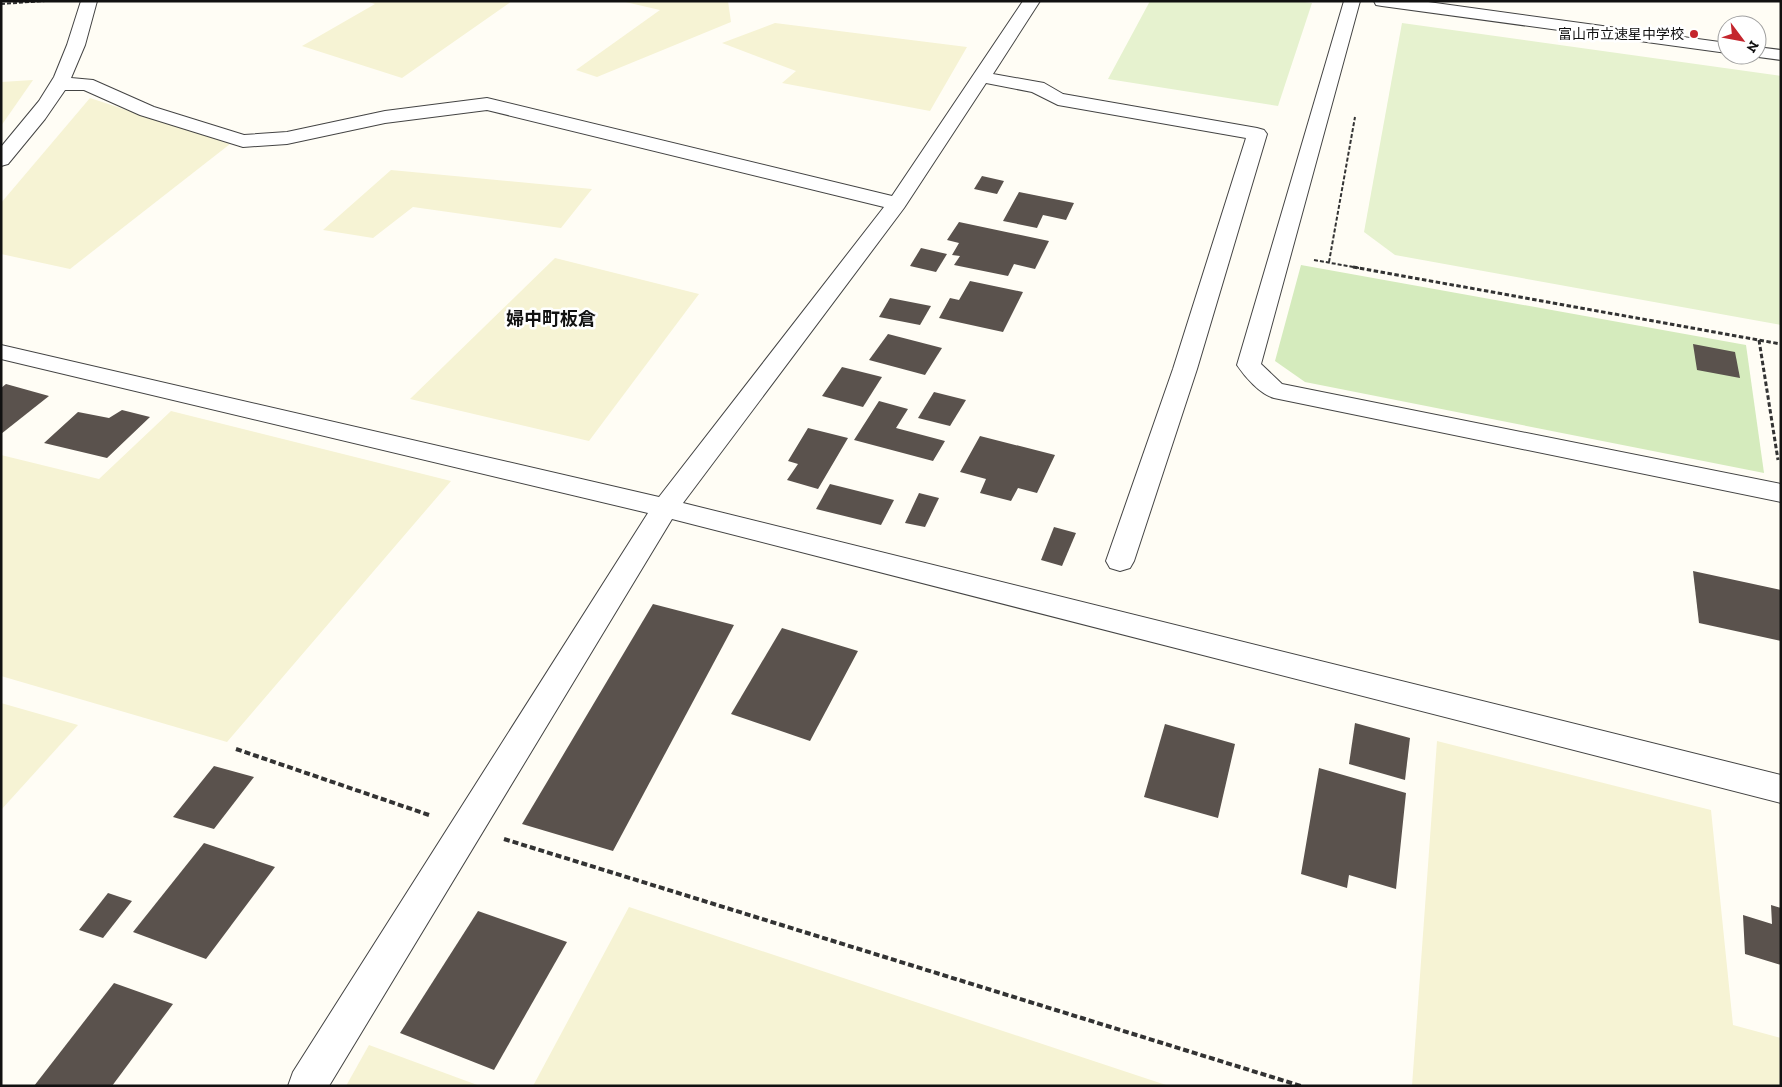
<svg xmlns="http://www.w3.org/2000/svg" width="1782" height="1087" viewBox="0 0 1782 1087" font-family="'Zilla Slab','Noto Sans JP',serif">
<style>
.farmland{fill:#f6f3d4}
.green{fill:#d5ebbd}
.pitch{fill:#e6f2cf}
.building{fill:#5a524d}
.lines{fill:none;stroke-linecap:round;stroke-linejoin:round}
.minor-casing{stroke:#444;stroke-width:2}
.path-far2{stroke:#333;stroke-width:2;stroke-dasharray:4 2;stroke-linecap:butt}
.path-far1{stroke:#333;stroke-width:3;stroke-dasharray:4.5 2.5;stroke-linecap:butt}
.path{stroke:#333;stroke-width:4;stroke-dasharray:6 3;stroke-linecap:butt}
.minor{fill:#fff;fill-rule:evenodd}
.poi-dot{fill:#c4262e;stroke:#fff;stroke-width:2}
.labels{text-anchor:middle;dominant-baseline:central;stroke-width:5;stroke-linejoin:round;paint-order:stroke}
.far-poi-label{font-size:14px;fill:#111;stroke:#fff;text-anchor:end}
.neighbourhood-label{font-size:18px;font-weight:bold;fill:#111;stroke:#fff}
</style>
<rect width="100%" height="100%" fill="#fffdf5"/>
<g class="farmland">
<polygon points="366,1 512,1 402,78 302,46 375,4"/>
<polygon points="621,1 728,1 731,22 597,77 576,70 660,10"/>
<polygon points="775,23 967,47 930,111 782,83 796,71 722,43"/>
<polygon points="33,80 1,126 1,82"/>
<polygon points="90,98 230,144 70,269 1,254 1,203"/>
<polygon points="391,170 592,189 561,228 413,207 373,238 323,230"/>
<polygon points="555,258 699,294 589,441 410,399"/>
<polygon points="171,411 451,481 227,742 1,676 1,455 99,479"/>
<polygon points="1,703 78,725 1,810"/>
<polygon points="1437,741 1711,810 1733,1025 1781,1038 1781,1086 1412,1086"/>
<polygon points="629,907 1169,1086 533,1086"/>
<polygon points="369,1045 480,1086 346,1086"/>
</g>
<polygon class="green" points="1301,265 1746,345 1764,473 1305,382 1275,361"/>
<g class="pitch">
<polygon points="1150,1 1298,1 1312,3 1278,106 1108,79"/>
<polygon points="1402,23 1781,76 1781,325 1395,255 1364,232"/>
</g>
<g class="building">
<polygon points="982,176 1004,181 997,194 974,189"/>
<polygon points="1019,192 1074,203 1066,220 1043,215 1037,228 1003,221"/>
<polygon points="959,222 1049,241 1035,269 1014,264 1008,276 954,265 960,256 952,255 959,243 947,240"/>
<polygon points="921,248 947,254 936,272 910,266"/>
<polygon points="970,281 1023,292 1003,332 939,318 950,298 959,300"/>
<polygon points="890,298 931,306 920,325 879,317"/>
<polygon points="888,334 942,348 925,375 869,360"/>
<polygon points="1693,344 1735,352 1740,378 1697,370"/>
<polygon points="842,367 882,377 863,407 822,396"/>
<polygon points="6,384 49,396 1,434 1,388"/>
<polygon points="934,392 966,400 950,426 918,418"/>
<polygon points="879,401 908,409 896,428 945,441 933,461 854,440"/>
<polygon points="122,410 150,417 107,458 44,443 78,412 109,418"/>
<polygon points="808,428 848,438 818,489 787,480 798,464 788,461"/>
<polygon points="980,436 1055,455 1037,493 1018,488 1011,501 980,493 986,479 960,472"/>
<polygon points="830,484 894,500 881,525 816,509"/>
<polygon points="919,493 939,498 925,527 905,523"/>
<polygon points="1054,527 1076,533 1062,566 1041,560"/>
<polygon points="1693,571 1781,590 1781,641 1699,623"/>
<polygon points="653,604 734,625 613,851 522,824"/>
<polygon points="782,628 858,651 810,741 731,714"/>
<polygon points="1355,723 1410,738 1405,780 1349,764"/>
<polygon points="1165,724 1235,744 1218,818 1144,797"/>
<polygon points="214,766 254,777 214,829 173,817"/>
<polygon points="1319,768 1406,793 1396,889 1349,875 1347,888 1301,874"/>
<polygon points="204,843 275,867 206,959 133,932"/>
<polygon points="108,893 132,901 103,938 79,930"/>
<polygon points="1771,905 1781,908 1781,965 1745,954 1743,915 1772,924"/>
<polygon points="478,911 567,942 494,1070 400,1033"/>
<polygon points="114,983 173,1004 112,1086 34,1086"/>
</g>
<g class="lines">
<g class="minor-casing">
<g id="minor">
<polygon points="81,1 97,1 85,45 71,78 93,80 154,107 244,135 287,132 385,111 487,98 892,196 1023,1 1040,1 993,74 1044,83 1063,94 1257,128 1264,130 1267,134 1197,369 1134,561 1130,568 1120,571 1110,568 1106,561 1173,369 1246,138 1058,105 1032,92 986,83 904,208 683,503 1781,775 1781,803 672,519 329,1086 288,1086 293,1072 648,513 1,359 1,345 659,497 884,207 487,110 385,123 287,144 243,147 140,115 84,90 65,90 45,119 8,164 1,166 1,147 39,101 54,77 67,45"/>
<path d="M1344,1h16l-99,363 21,20 499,100v18l-507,-104c-14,-4 -29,-21 -37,-33z"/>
<polygon points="1374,1 1421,1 1727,43 1727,53 1382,6 1376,5"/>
<polygon points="1757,47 1781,50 1781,60 1751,56 1757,55"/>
</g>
</g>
<g class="path-far2">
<polyline points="1,4 45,1"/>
<polyline points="1314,260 1359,268"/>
<polyline points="1329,262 1355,117"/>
</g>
<g class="path-far1">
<polyline points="1353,267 1781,344"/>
<polyline points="1759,340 1778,460"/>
</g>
<g class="path">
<polyline points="236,749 429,815"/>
<polyline points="504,839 1301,1086"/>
</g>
<use href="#minor" class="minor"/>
</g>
<circle class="poi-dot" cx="1694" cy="34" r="5"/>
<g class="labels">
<g class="far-poi-label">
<text x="1684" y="34">富山市立速星中学校</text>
</g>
<g class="neighbourhood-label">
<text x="551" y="319">婦中町板倉</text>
</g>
</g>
<rect width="1782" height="1087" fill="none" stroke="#111111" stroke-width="5"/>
<g transform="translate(1742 40) rotate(122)"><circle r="24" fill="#ffffff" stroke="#a0a0a0"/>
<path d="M0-4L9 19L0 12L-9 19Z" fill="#c4262e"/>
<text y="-8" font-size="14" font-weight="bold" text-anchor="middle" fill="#111111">N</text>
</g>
</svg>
